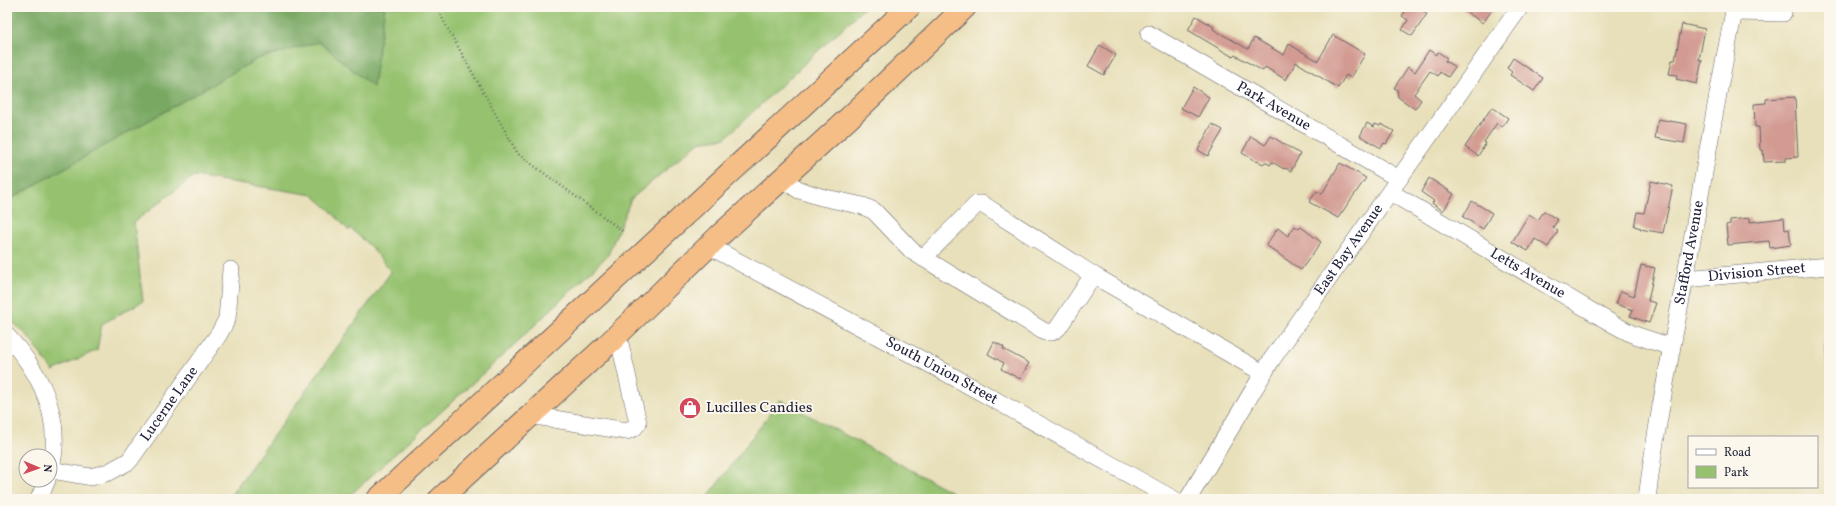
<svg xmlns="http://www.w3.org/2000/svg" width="1836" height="506" viewBox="0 0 1836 506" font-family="Vollkorn,serif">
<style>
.green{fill:#96c26f;stroke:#5c7255}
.forest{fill:#78a862;stroke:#4d654e}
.building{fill:#d29a91}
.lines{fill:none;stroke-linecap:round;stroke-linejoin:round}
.minor-casing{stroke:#676467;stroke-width:18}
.highway-casing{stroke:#676467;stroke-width:24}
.path{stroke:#676467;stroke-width:2.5;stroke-dasharray:1 3;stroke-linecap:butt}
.minor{stroke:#fff;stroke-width:17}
.highway{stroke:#f6be87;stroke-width:22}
.labels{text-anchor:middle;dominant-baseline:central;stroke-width:4;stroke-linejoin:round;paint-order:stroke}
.street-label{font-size:15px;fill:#22223b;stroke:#fbf7ec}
.poi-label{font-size:15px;fill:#22223b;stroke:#fbf7ec;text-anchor:start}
</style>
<rect width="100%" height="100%" fill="#fbf7ec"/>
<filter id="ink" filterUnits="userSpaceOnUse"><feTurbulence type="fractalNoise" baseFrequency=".025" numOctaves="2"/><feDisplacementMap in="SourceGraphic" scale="8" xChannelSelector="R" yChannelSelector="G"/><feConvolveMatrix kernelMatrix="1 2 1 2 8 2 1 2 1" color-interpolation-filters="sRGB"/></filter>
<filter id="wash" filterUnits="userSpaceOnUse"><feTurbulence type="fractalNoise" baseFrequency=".012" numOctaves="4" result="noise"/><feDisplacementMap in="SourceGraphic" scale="16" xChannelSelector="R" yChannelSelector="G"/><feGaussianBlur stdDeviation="0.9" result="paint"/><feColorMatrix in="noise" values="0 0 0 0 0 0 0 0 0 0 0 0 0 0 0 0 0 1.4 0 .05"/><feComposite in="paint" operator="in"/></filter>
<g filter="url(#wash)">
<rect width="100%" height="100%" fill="#e8e0ba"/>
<g class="green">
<polygon points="7,7 865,7 725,138 699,142 631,199 608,255 514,345 346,499 228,499 391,272 372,248 350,228 349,231 330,210 313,195 194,176 134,222 143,301 102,324 97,350 53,371 27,335 7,317"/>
<polygon points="1825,344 1829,344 1829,378"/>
<polygon points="780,400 965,499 706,499"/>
</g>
<polygon class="forest" points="7,7 385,7 373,87 319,42 257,59 7,201"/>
<g id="blocks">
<g class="building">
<polygon points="1408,7 1417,7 1427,14 1412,36 1402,30 1408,20 1402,16"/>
<polygon points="1459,7 1494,7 1483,23"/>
<polygon points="1196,16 1214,27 1213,29 1248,49 1254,38 1284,55 1289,44 1318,61 1333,35 1365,54 1351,78 1346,75 1338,88 1296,62 1286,80 1265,67 1263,71 1235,55 1233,57 1188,30"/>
<polygon points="1682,24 1705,29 1699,60 1702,60 1697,84 1676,79 1677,75 1669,74 1672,60 1675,60"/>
<polygon points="1100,45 1116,55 1104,75 1088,66"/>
<polygon points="1429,50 1436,55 1438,52 1447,58 1445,61 1455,67 1448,77 1440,72 1438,76 1430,71 1414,94 1421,100 1415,109 1398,97 1397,89 1394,88 1408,67 1415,72"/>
<polygon points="1513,58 1543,78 1534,91 1510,75 1512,72 1507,68"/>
<polygon points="1193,87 1209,97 1198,117 1181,108"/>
<polygon points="1795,97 1798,157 1786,158 1786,161 1764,162 1763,150 1760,150 1759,127 1755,127 1754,104 1766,103 1766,99"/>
<polygon points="1492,107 1508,118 1502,127 1497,123 1484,142 1486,143 1478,156 1465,147"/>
<polygon points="1658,119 1687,124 1684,143 1655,138"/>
<polygon points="1367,123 1374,127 1375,124 1380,126 1381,124 1394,131 1386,144 1384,143 1381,148 1360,136"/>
<polygon points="1212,124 1223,130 1208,156 1198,150"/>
<polygon points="1251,136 1265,145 1271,136 1300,154 1291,171 1285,168 1284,169 1272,162 1270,165 1265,162 1263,164 1258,161 1257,162 1242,153"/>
<polygon points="1340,163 1366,178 1338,218 1309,202 1317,191 1322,194"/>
<polygon points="1429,178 1454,194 1443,211 1432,203 1434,201 1421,192"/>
<polygon points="1651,181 1673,186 1663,233 1640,229 1641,228 1634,226 1637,212 1644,213"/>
<polygon points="1472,201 1492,213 1483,229 1463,217"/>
<polygon points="1544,211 1558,220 1553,227 1558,231 1548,247 1535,239 1528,251 1512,242 1529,214 1538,220"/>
<polygon points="1750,218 1750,222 1784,218 1785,230 1789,229 1791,245 1770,248 1769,241 1728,245 1726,225 1730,224 1730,220"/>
<polygon points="1295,226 1299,229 1301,227 1321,242 1301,270 1266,245 1278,228 1288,236"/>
<polygon points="1641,265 1655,268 1648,301 1656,303 1649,323 1630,316 1633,310 1616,304 1621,291 1634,296"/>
<polygon points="994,342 1004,347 1003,349 1029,363 1020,379 1001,369 1004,363 988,354"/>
</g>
</g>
</g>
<g filter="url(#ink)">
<use href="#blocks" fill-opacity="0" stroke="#676467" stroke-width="1"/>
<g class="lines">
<g class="minor-casing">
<g id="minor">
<polyline points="1734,12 1783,13"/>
<path id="s1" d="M1149,34l250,145"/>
<polyline points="783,179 799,190 821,197 863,206 874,211 912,251 1045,332 1052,332 1058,328 1093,275 1263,373"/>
<path id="s2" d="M1390,192l223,132 19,10 39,13"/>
<path id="s3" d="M709,246l243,130 221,123"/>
<polyline points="923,258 977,204 982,204 1093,275"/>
<path id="s4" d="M1685,279l144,-13"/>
<path d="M7,336c35,38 57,84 43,136"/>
<polyline points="530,415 626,431 634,428 638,423 618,335"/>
<path id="s5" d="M51,470l40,7 18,-5 20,-11 90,-127 8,-15 4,-49"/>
<polyline points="39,499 47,480"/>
<path id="s6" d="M1188,499l84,-140 248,-352"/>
<path id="s7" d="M1647,499c9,-74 24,-147 38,-221 17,-90 31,-181 50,-271"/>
</g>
</g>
<g class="highway-casing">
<g id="highway">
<polyline points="378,499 909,7"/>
<polyline points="440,499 606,346 719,236 849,118 965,7"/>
</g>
</g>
<polyline class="path" points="438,7 443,20 518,154 624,232"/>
<use href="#minor" class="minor"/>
<use href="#highway" class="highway"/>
</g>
</g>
<defs>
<g id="shop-disc" transform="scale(1.15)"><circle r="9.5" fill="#d1495b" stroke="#fbf7ec"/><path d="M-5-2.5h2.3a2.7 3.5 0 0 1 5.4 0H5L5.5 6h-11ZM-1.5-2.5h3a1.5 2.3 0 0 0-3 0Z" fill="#fff"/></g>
</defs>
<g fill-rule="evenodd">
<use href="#shop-disc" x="690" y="408"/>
</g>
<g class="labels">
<g class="street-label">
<text stroke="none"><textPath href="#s1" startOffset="144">Park Avenue</textPath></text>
<text stroke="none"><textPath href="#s6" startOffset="297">East Bay Avenue</textPath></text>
<text stroke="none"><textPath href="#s7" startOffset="250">Stafford Avenue</textPath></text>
<text stroke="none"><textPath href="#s4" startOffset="72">Division Street</textPath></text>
<text stroke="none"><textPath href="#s2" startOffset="160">Letts Avenue</textPath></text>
<text stroke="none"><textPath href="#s3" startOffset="264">South Union Street</textPath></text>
<text stroke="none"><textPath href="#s5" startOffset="152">Lucerne Lane</textPath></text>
</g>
<g class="poi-label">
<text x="706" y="408">Lucilles Candies</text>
</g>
</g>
<rect width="1836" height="506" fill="none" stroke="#fbf7ec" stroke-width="24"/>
<rect x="1688" y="436" width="130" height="52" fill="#fbf7ec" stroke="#a4a2a5"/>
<rect x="1696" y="449" width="20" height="6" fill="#ffffff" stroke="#a4a2a5"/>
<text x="1724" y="456" font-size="12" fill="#22223b">Road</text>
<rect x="1696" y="466" width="20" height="12" fill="#96c26f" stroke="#a4a2a5"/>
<text x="1724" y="476" font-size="12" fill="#22223b">Park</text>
<g transform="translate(38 468) rotate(92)"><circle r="19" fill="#fbf7ec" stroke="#a4a2a5"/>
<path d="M0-3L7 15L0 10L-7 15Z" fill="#d1495b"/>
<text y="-6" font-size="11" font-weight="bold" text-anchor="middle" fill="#22223b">N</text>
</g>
</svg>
